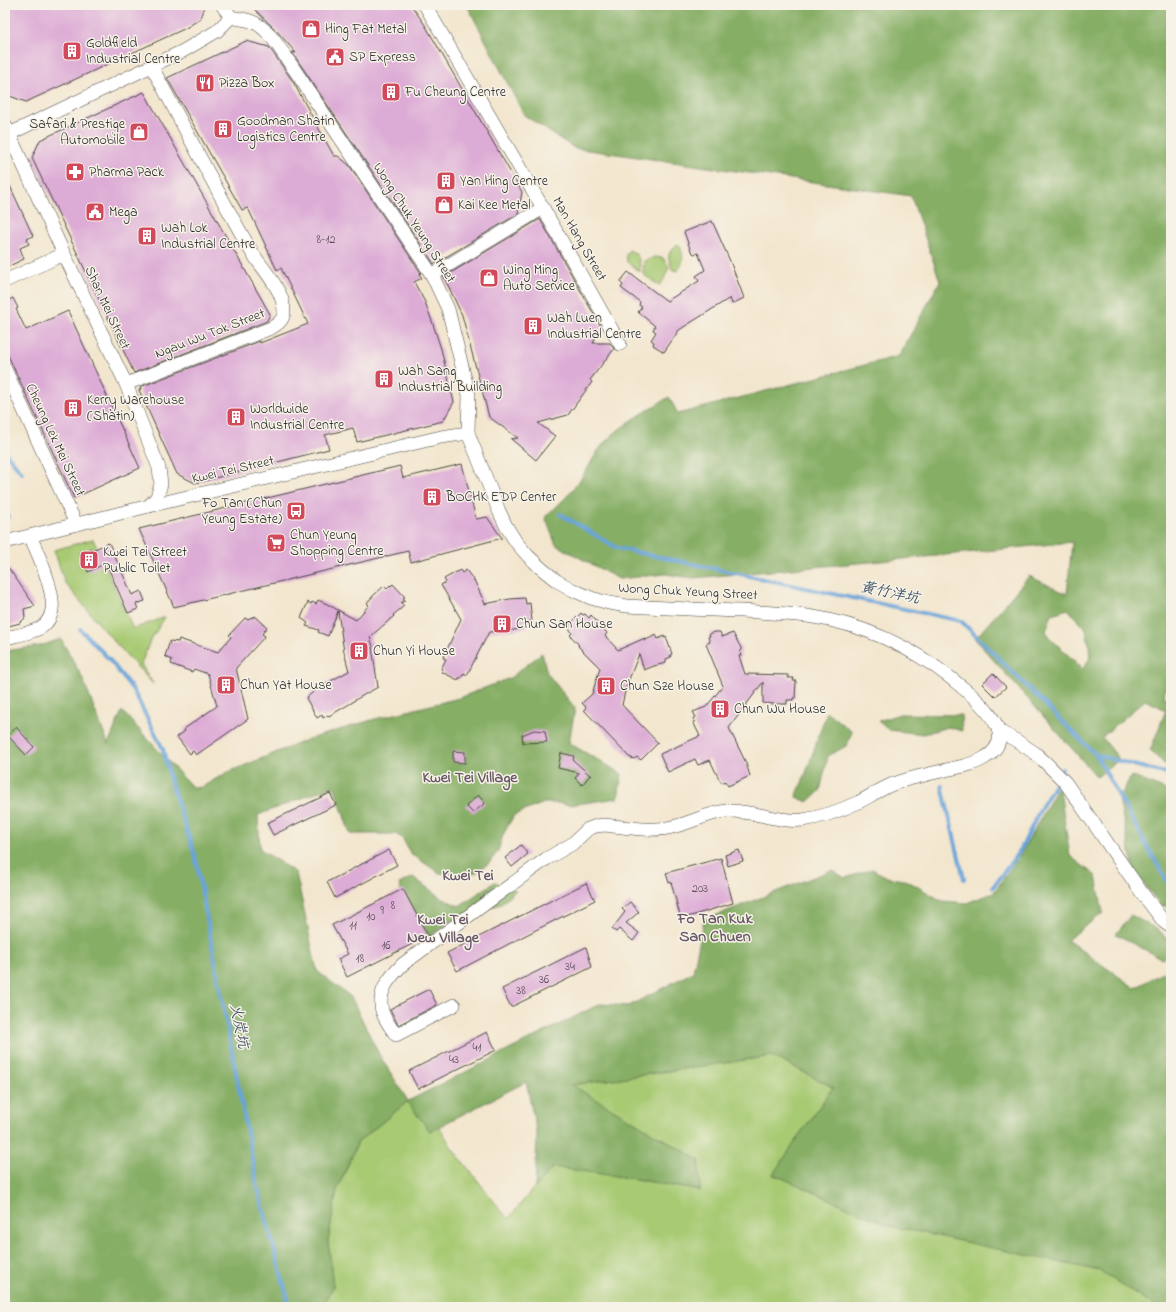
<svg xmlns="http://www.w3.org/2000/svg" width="1176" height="1312" viewBox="0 0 1176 1312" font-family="'Indie Flower','LXGW WenKai TC',sans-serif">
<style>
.green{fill:#a8ca73;stroke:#6a7a4f}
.forest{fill:#86ae65;stroke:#586c48;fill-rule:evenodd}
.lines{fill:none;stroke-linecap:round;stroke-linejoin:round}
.stream{stroke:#69a4d9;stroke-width:4}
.building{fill:#ddacd6}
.minor-casing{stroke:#494743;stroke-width:14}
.minor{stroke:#fff;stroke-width:13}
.labels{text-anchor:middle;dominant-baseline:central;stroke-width:3;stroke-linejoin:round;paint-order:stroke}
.number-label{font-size:12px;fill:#584b56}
.poi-label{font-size:14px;fill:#2b2b2b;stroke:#f7f3e8;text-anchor:start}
.street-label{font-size:14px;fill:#2b2b2b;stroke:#f7f3e8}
.water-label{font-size:15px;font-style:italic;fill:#415568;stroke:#f7f3e8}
.quarter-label{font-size:16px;font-weight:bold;fill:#695867;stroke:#f7f3e8}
</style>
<rect width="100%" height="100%" fill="#f7f3e8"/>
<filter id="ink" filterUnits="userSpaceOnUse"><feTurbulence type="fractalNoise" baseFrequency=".025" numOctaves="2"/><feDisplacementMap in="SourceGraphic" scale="8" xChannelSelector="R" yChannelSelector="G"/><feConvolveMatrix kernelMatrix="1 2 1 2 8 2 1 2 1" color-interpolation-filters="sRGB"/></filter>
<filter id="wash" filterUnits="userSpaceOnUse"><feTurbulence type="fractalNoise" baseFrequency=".012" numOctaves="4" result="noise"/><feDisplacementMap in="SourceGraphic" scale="16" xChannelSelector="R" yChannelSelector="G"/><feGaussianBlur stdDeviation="0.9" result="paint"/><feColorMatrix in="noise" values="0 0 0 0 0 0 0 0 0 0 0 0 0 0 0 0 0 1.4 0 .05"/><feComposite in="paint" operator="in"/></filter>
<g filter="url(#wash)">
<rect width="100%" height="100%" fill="#f3e6ce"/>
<g class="green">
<path d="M677,244l3,2c3,9 5,18 -3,25l-5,-2c-5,-14 -5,-14 5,-25z"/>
<path d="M629,250c11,4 11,12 11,22l-13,-10 -1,-8z"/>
<polygon points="654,257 663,258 669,267 663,281 659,286 643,274 644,261 648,260"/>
<polygon points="93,539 133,629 165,617 150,641 141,664 153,684 112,639 65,583 54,550"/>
<polygon points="772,1056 833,1087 773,1175 1034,1256 1101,1271 1157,1307 322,1307 333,1287 328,1241 337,1190 358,1142 408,1101 430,1131 439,1126 452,1148 508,1219 552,1166 636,1179 700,1191 699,1160 571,1085"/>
</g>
<g class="forest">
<path d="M467,5h704v659l-3,2 -4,31 7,2v69h-2l-19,-17 16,-41 -21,-10 -43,37 17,22 -22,18 -122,-138 54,-63 38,18 5,-52 -136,14 -243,22 -28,-4 -46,5 -63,-34 -11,-28c14,-12 27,-25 37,-40 8,-11 13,-24 22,-34 18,-19 43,-32 65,-46l9,17 221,-58 41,-75 -29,-85 -337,-48 -50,-33zM1068,609l18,20 5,27 -8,13 -35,-33 -2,-5 6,-17z"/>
<polygon points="61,639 82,677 108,744 122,711 193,788 202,787 226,773 309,739 375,719 459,698 510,678 542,653 547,673 575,708 569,743 622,774 618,798 570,805 558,803 544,803 514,815 503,835 498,851 489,863 477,872 459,875 439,873 410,853 403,839 396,834 350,834 334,786 258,815 260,849 296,873 317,971 351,997 380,1056 408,1101 600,1004 629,1006 693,972 704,920 832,870 845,878 872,869 887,877 908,881 942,901 967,903 994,892 1022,852 1059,785 1070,856 1096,876 1103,913 1067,940 1135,988 1171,968 1171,1307 1157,1307 1100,1271 890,1226 773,1174 833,1087 772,1056 572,1085 699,1160 700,1191 636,1179 553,1167 535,1188 537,1134 526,1082 430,1131 407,1102 358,1142 337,1190 328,1241 333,1287 322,1307 5,1307 5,651 40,646"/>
<polygon points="827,712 852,732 846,746 828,756 820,791 808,802 796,797 806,773"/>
<polygon points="900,714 961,715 962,731 948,727 923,734 889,730 878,721"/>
<polygon points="1131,776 1171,792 1171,824 1167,841 1171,871 1171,906 1161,906 1134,871 1119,799"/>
<polygon points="413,877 441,898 459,906 495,882 516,890 501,904 454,920 434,933 426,941 406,905 399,884"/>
<polygon points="1131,915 1160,931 1171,944 1171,953 1162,959 1116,934"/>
</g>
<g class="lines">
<g class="stream">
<polyline points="5,452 22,473"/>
<polyline points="5,510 8,517"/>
<polyline points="560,514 617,548 961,621 1096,755 1171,775"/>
<polyline points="80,629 109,659 133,690 163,749 171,783 195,855 257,1185 290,1307"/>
<polyline points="1096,755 1171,889"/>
<polyline points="942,786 964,879"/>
<polyline points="993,887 1021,849 1042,806 1061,775 1062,769"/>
</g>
</g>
<g id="blocks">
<g class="building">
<polygon points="5,5 204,5 203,13 200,19 186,28 26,102 7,95 5,91"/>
<polygon points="250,5 411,5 425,25 522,192 518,214 434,264 292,52 296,53 276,30"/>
<polygon points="246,41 269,47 292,80 334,156 338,156 349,165 421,273 419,274 422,278 414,282 425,302 433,324 441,349 454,402 443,421 357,442 353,428 325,435 329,449 195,483 177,474 139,390 141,389 140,387 260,341 260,343 308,324 281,268 277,270 248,208 242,210 167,78"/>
<polygon points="144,92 270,314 267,321 134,373 32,158 40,140"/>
<polygon points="5,175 33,236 27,239 29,244 20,248 24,259 5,268"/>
<polygon points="540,219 601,327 593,343 610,343 614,349 590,380 592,382 568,415 538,423 555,436 536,460 511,439 518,438 489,417 462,315 444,277"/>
<polygon points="712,221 730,261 744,298 732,304 730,298 679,330 664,352 653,345 654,342 651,340 656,332 653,330 655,326 638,312 642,307 639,305 640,302 621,288 623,285 620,282 628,272 667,301 699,281 696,276 705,270 698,253 694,254 691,251 684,232"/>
<polygon points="13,298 18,308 16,309 26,330 68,311 140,468 74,498 5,349 5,302"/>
<polygon points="462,464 476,519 487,517 502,538 411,562 408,551 174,607 139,529 400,466 403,478"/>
<polygon points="109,543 132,595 141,591 145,601 136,604 138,609 128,613 106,563 88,572 79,553 91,548 92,550"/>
<polygon points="5,563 35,606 24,609 25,618 20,623 5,627"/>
<polygon points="460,570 462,573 466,570 475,582 485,604 510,599 525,598 526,604 530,603 532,621 528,622 529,627 514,630 489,632 467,675 464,673 461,678 459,678 458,680 442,672 443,670 441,669 446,659 443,658 461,619 441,585 446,582 444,579"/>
<polygon points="393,584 405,597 403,598 405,600 401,603 404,606 393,615 394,616 370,637 373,646 372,647 378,687 353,701 353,702 329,716 328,715 323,718 322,715 317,718 306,698 318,688 349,671 344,652 338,611 328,636 318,632 319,630 306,626 308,623 301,618 308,602 311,604 312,602 316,604 318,600 327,604 356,620 369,605 367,603 374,595 384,586 387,589 390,585 391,586"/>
<polygon points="581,613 583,615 585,614 589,618 591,615 607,633 605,636 618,650 645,638 644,641 656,635 658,639 664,636 664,638 666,637 672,654 670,655 671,657 666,659 666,663 654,666 644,670 639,654 626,687 622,705 658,743 641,760 637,757 634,759 629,757 584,710 586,707 582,703 592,694 600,668 578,646 579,645 570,635 572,633 569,628 570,627 569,625"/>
<polygon points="255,616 267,627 262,634 265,636 236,668 248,719 196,755 193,751 190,754 177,737 185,731 184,729 217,706 208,674 194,669 192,672 171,664 172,660 165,656 170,641 178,642 179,639 218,652 231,637 229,635 245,618 248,620 251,617 252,618"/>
<polygon points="715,632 720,632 722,637 733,633 742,650 740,652 742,655 739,656 745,674 788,675 788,678 794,678 793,681 796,681 795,698 793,698 793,700 787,700 787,704 774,704 763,703 763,682 729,728 746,763 750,776 728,786 725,781 722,783 719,779 710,760 698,765 695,759 668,772 660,754 700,736 693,722 695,722 693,718 696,717 693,712 706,707 723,686 706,644 710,642 708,637 710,636 709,634"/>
<polygon points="993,673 1006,687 995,697 982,684"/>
<polygon points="16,727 34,747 26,755 8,736"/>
<polygon points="534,730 545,731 547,742 523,743 522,735"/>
<polygon points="453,751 465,752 465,763 453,762"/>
<polygon points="561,753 574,756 573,760 591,776 590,775 582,785 575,778 579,773 558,768"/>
<polygon points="330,793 336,805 273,835 267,823"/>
<polygon points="478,795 485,803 473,813 466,806"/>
<polygon points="521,845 528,854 512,867 505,858"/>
<polygon points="389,850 397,865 335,898 327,882"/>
<polygon points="739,850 743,861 728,866 725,855"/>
<polygon points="721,858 733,903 681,919 671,882 669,883 666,873"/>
<polygon points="586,883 595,900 528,934 457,971 447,953"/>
<polygon points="403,889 428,936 347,977 338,959 348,954 332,925"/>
<polygon points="630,902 639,912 626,923 639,933 633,941 619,929 616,932 612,929 625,912 622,909"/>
<polygon points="586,947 592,967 511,1007 502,989"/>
<polygon points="429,989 437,1005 398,1025 390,1009"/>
<polygon points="487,1032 496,1050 418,1089 409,1071"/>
</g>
</g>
</g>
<g filter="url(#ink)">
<use href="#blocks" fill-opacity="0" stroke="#494743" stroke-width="1"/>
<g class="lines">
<g class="minor-casing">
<g id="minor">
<polyline points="222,5 231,17"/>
<polyline points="425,5 543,208 620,344"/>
<path d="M231,17c7,2 15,2 22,5 16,6 31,33 41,47l138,206 16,34 21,86 -1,38 31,78 7,15 10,16 12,14 14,13 15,12 16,9 18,8 18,5 18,3c38,2 76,4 114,5 29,2 59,2 88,9 52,11 100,38 140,73 11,10 34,31 30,48 -2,7 -8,13 -13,16 -12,8 -27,10 -40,13 -18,4 -36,8 -53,14 -12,5 -23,12 -34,18 -17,8 -37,15 -56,18 -24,3 -51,-10 -75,-9 -18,1 -35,11 -52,15 -23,7 -49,1 -72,-1l-8,1 -8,3 -16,15 -26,15 -143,105c-13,13 -26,27 -21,47 2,8 9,17 14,24l58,-30"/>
<polyline points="5,125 64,254 126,384 159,468 161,484 157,497 149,506"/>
<polyline points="5,136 183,51 217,31 231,17"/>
<polyline points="432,275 543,208"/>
<polyline points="5,281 64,254"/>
<polyline points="5,369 76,524"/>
<path d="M126,384l145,-56c11,-6 15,-12 12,-24 -3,-18 -24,-39 -33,-55 -34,-59 -65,-121 -98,-182"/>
<polyline points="5,542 149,506 441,437 468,433"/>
<path d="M5,638c10,-2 31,-6 38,-12 5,-4 8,-10 9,-16 3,-18 -14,-57 -22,-74"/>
<polyline points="999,731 1017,741 1035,753 1045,762 1065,782 1142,893 1164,922 1171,927"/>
</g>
</g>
<use href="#minor" class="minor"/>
</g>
</g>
<defs>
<g id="shop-square" transform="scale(1)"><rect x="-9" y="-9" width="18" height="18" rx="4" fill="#d1495b" stroke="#f7f3e8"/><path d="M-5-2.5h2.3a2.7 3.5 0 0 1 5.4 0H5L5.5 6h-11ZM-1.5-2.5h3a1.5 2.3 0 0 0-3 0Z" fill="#fff"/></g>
<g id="building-square" transform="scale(1)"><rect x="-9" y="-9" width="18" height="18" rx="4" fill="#d1495b" stroke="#f7f3e8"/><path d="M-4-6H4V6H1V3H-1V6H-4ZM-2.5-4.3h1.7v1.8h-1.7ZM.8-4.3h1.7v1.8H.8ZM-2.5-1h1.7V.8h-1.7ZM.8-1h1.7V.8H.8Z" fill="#fff"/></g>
<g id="civic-square" transform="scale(1)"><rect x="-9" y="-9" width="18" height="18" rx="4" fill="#d1495b" stroke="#f7f3e8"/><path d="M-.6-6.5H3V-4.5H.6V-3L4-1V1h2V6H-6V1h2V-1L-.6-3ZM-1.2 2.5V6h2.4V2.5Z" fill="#fff"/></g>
<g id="restaurant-square" transform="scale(1)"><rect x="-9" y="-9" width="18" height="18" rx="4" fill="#d1495b" stroke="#f7f3e8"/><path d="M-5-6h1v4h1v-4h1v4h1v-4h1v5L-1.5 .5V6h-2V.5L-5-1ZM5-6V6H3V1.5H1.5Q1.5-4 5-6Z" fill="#fff"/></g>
<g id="pharmacy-square" transform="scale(1)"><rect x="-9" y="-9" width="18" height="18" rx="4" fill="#d1495b" stroke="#f7f3e8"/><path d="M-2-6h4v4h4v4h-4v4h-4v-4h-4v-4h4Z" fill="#fff"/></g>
<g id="bus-square" transform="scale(1)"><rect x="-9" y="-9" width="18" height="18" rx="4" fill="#d1495b" stroke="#f7f3e8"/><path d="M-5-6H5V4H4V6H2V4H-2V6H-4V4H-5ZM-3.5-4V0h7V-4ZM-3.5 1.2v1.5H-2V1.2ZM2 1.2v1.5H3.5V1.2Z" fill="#fff"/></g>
<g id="supermarket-square" transform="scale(1)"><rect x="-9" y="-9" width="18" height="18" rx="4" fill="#d1495b" stroke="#f7f3e8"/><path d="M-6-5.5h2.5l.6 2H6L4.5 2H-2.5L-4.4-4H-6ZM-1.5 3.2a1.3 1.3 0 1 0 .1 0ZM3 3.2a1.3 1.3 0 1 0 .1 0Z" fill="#fff"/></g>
</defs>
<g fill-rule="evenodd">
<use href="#shop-square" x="311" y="29"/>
<use href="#building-square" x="72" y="51"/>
<use href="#civic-square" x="335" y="57"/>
<use href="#restaurant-square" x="205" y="83"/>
<use href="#building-square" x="391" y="92"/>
<use href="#building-square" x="223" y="129"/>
<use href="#shop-square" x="139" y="132"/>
<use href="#pharmacy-square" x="75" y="172"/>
<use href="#building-square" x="446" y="181"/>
<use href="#shop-square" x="444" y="205"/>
<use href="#civic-square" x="95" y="212"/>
<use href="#building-square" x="147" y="236"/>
<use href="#shop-square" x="489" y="278"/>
<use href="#building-square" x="533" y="326"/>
<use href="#building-square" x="384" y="379"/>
<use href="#building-square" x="73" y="408"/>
<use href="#building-square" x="236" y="417"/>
<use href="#building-square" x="432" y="497"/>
<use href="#bus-square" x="296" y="511"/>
<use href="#supermarket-square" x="276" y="543"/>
<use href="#building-square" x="89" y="560"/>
<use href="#building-square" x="502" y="624"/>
<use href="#building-square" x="359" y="651"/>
<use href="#building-square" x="226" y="685"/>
<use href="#building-square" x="606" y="686"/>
<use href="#building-square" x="720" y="709"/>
</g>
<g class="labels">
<g class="number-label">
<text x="326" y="240">8-12</text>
<text x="700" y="889">203</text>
<text x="393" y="906">8</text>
<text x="382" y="911">9</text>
<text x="371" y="917">10</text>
<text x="353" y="926">11</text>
<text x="386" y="946">16</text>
<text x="360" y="959">18</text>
<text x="570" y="967">34</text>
<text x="544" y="980">36</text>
<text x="521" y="991">38</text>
<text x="477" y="1048">41</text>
<text x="454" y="1060">43</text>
</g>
<g class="poi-label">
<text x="325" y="29">Hing Fat Metal</text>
<text x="86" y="43">Goldfield<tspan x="86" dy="16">Industrial Centre</tspan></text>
<text x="349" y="57">SP Express</text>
<text x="219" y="83">Pizza Box</text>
<text x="405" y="92">Fu Cheung Centre</text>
<text x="237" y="121">Goodman Shatin<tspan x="237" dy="16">Logistics Centre</tspan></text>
<text x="125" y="124" text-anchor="end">Safari &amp; Prestige<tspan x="125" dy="16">Automobile</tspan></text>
<text x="89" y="172">Pharma Pack</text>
<text x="460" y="181">Yan Hing Centre</text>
<text x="458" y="205">Kai Kee Metal</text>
<text x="109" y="212">Mega</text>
<text x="161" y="228">Wah Lok<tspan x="161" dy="16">Industrial Centre</tspan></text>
<text x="503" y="270">Wing Ming<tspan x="503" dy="16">Auto Service</tspan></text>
<text x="547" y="318">Wah Luen<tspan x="547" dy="16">Industrial Centre</tspan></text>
<text x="398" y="371">Wah Sang<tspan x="398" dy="16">Industrial Building</tspan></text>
<text x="87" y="400">Kerry Warehouse<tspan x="87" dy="16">(Shatin)</tspan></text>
<text x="250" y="409">Worldwide<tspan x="250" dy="16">Industrial Centre</tspan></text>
<text x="446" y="497">BOCHK EDP Center</text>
<text x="282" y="503" text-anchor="end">Fo Tan (Chun<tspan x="282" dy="16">Yeung Estate)</tspan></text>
<text x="290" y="535">Chun Yeung<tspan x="290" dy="16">Shopping Centre</tspan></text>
<text x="103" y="552">Kwei Tei Street<tspan x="103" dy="16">Public Toilet</tspan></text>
<text x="516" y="624">Chun San House</text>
<text x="373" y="651">Chun Yi House</text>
<text x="240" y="685">Chun Yat House</text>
<text x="620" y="686">Chun Sze House</text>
<text x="734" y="709">Chun Wu House</text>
</g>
<g class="street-label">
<text transform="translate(414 223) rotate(57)">Wong Chuk Yeung Street</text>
<text transform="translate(579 239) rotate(60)">Man Hang Street</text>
<text transform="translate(107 308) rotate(65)">Shan Mei Street</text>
<text transform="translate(210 334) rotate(-21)">Ngau Wu Tok Street</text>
<text transform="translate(55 440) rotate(65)">Cheung Lek Mei Street</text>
<text transform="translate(233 470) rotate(-13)">Kwei Tei Street</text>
<text transform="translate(688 592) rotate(3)">Wong Chuk Yeung Street</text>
</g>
<g class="water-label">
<text transform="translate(890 593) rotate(12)">黃竹洋坑</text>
<text transform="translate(239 1026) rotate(79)">火炭坑</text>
</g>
<g class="quarter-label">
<text x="470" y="778">Kwei Tei Village</text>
<text x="468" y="876">Kwei Tei</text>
<text x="715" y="919">Fo Tan Kuk<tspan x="715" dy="18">San Chuen</tspan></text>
<text x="443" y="920">Kwei Tei<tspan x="443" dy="18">New Village</tspan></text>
</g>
</g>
<rect width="1176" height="1312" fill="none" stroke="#f7f3e8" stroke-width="20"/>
</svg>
